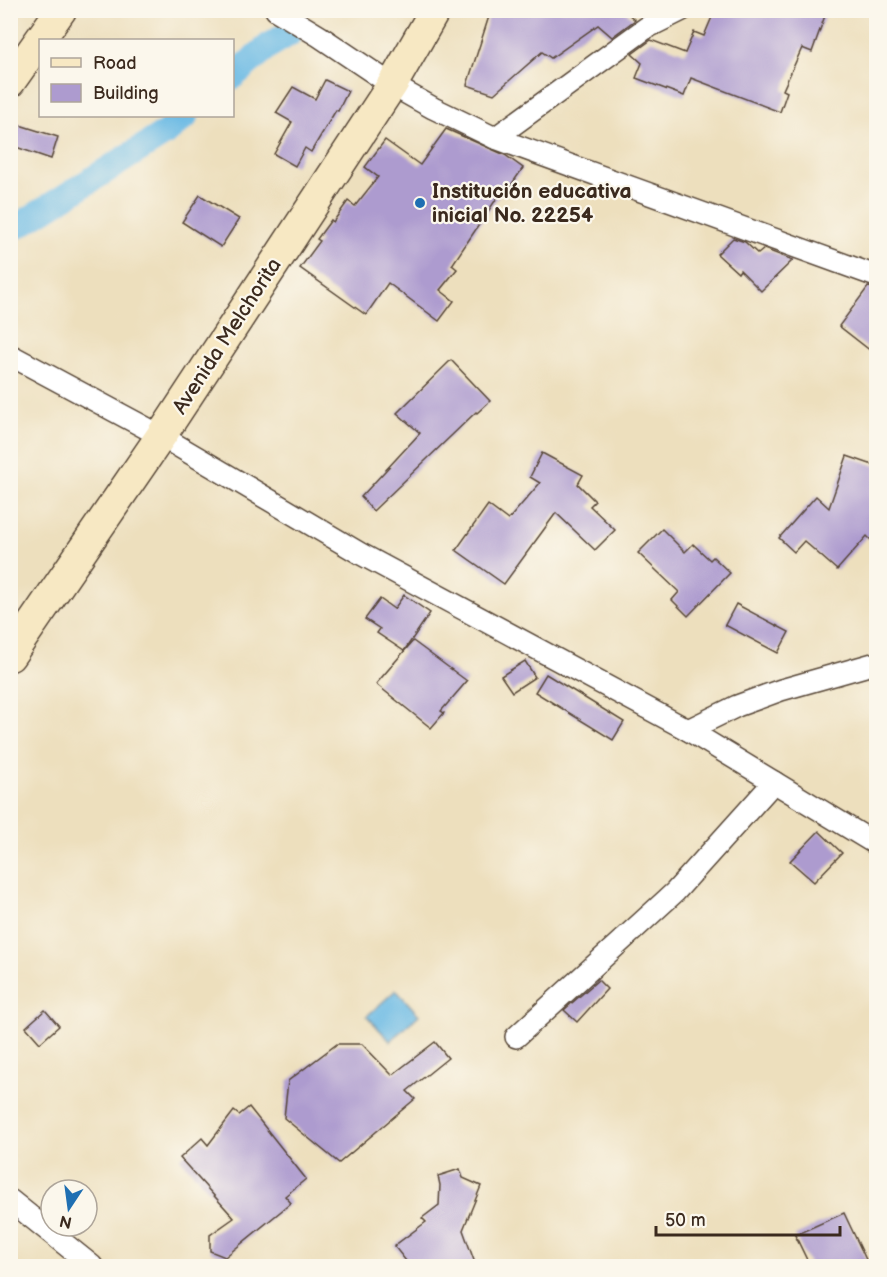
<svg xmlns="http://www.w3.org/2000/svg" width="887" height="1277" viewBox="0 0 887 1277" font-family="'Balsamiq Sans',sans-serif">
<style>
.water{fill:#69b9e4;stroke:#527281;stroke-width:1.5}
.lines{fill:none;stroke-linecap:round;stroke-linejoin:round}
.canal{stroke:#69b9e4;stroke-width:26}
.building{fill:#ad9bcf}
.street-casing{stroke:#564536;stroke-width:24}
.secondary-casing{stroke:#564536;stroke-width:33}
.street{stroke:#fff;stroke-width:21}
.secondary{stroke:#f7e8c3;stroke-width:30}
.poi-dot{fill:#1f6fb2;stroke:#fbf7ec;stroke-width:2}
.labels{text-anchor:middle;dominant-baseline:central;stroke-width:4.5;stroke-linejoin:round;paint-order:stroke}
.poi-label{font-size:21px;font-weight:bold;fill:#3b2a1e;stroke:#fbf7ec;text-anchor:start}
.street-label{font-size:21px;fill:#3b2a1e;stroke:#fbf7ec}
</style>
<rect width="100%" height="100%" fill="#fbf7ec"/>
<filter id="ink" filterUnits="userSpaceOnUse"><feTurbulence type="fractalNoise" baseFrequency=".0167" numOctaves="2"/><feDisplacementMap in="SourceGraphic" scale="12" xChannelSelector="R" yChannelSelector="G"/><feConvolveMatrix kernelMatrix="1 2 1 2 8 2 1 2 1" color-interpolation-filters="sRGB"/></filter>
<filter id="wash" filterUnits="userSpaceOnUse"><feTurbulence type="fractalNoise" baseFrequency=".008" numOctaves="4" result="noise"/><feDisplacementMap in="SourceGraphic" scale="24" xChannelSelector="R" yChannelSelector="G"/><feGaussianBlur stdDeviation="1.35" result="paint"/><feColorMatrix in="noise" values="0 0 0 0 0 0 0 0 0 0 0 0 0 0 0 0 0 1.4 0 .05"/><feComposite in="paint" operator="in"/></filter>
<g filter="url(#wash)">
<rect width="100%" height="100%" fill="#eddfbd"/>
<polygon class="water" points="396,990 419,1015 390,1041 367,1016"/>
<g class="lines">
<g class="canal">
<polyline points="232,77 270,45 290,33"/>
<polyline points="10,229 23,223 167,132 186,116"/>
</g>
</g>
<g id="blocks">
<g class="building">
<polygon points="491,10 624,10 635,20 612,37 598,25 551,58 542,52 494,94 467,85"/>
<polygon points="715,10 827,10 812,52 802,48 783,90 787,92 780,112 691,78 684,96 636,78 642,63 632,54 651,40 685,53 694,32 704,36"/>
<polygon points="325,80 348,91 338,111 336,110 311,152 305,148 295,166 274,154 292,122 276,113 293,87 315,99"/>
<polygon points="10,122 58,137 51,159 10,145"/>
<polygon points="446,129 505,155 523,168 507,191 503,189 452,265 457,269 440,290 454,301 439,321 388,283 366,315 300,268 320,241 317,239 331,220 333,222 348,201 355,206 378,177 365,167 385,140 420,165"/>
<polygon points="200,195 239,219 221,247 182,222"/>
<polygon points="733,238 745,242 758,254 764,249 793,260 761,291 740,270 738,273 717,254"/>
<polygon points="868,287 876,288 876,355 839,326"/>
<polygon points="451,360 490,401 477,413 476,412 373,511 361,497 420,433 397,413"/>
<polygon points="542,453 583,475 578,484 595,501 590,506 615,530 595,550 556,513 504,584 456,550 488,505 508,520 540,483 530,477"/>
<polygon points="847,456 876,466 876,545 867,536 837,570 804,541 794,552 779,538 816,496 829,508"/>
<polygon points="662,529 685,552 693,544 710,560 713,557 730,573 688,616 672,600 679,592 638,553"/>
<polygon points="404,595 430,613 404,651 377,633 380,629 365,619 380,599 394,609"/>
<polygon points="736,604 789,632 778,653 725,625"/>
<polygon points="413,641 467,681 441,711 444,713 431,728 376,684"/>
<polygon points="525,661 535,677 512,692 501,676"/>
<polygon points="546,674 624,722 613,740 535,692"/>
<polygon points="819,831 842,853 814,882 790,861"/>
<polygon points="598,980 607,989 577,1022 564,1010"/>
<polygon points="45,1010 59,1026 40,1043 26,1027"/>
<polygon points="435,1042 448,1058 407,1091 415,1099 339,1163 284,1118 288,1081 337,1044 362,1044 392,1075"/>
<polygon points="249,1107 306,1179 285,1196 291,1203 225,1257 210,1251 210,1235 234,1218 180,1158 202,1138 208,1145 234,1111 239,1115"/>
<polygon points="460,1169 463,1178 481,1186 463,1230 476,1266 410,1266 394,1246 426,1222 422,1218 439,1205 440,1185 438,1176"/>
<polygon points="844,1213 869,1266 810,1266 795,1235"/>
</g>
</g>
</g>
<g filter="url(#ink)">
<use href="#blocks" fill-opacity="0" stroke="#564536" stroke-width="1.5"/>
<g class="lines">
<g class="street-casing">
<g id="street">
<polyline points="276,10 319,36 392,85 433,108 495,138 876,276"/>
<polyline points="495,138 646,28 682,10"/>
<polyline points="10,355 161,436 361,554 688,730 737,706 781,690 876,663"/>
<polyline points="688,730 876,844"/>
<polyline points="516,1037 675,892 774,782"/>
<polyline points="10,1200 92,1266"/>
</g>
</g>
<g class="secondary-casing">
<g id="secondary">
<polyline points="10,82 61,10"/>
<polyline points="10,656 161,436 392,85 435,10"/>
</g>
</g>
<use href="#street" class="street"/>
<use href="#secondary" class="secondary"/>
</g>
</g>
<circle class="poi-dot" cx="420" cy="203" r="6"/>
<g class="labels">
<g class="poi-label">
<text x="432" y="191">Institución educativa<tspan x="432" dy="24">inicial No. 22254</tspan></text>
</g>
<g class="street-label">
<text transform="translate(227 336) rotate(-57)">Avenida Melchorita</text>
</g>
</g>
<rect width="887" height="1277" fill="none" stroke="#fbf7ec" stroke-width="36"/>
<rect x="39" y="39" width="195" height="78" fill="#fbf7ec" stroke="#aea59a" stroke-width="1.5"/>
<rect x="51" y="58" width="30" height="9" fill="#f7e8c3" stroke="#aea59a" stroke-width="1.5"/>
<text x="93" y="69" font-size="18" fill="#3b2a1e">Road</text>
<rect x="51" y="84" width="30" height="18" fill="#ad9bcf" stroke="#aea59a" stroke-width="1.5"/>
<text x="93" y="99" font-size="18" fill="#3b2a1e">Building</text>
<g transform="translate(69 1208) rotate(193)"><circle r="28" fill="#fbf7ec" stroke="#aea59a" stroke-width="1.5"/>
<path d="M0-4.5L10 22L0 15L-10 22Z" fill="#1f6fb2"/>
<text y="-9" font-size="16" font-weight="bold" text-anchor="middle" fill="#3b2a1e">N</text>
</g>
<path d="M656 1226v9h184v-9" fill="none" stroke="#3b2a1e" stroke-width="3"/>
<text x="665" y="1226" font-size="18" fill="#3b2a1e" stroke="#fbf7ec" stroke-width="4.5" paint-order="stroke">50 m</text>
</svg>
